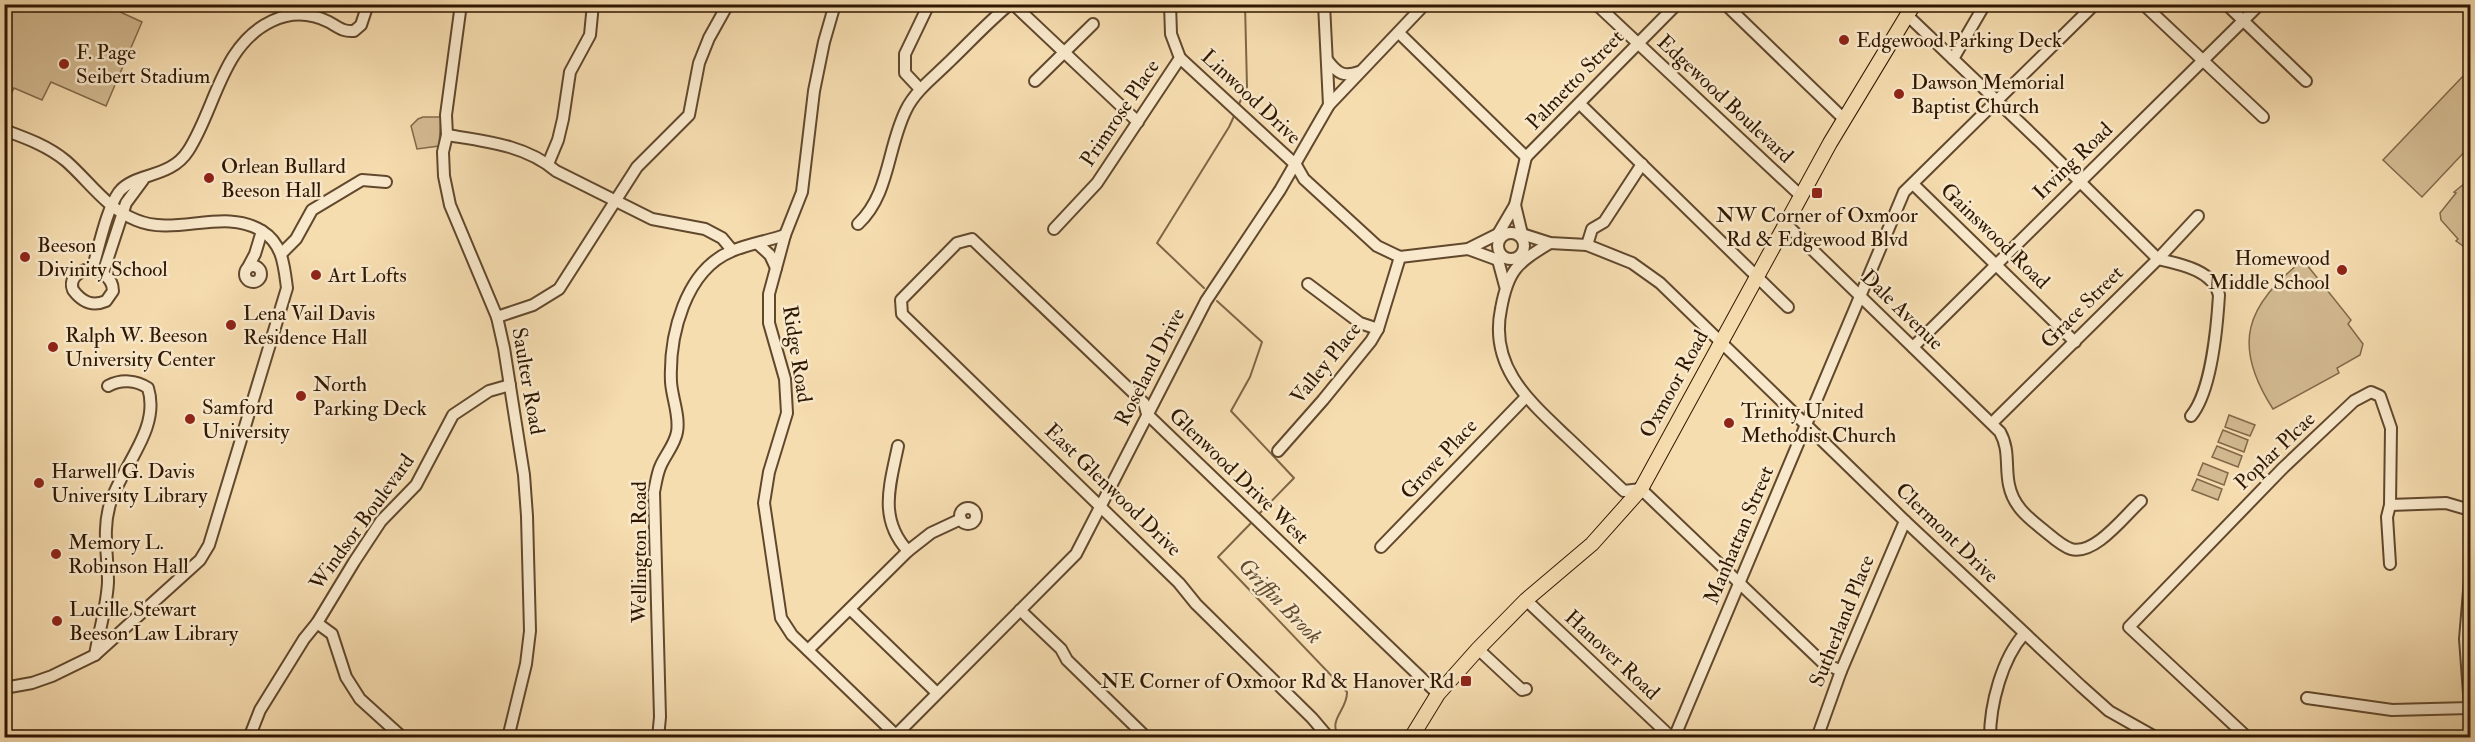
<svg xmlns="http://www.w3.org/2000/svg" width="2475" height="742" viewBox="0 0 2475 742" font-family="'IM FELL Double Pica',serif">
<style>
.green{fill:#d4bb92;stroke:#82694a;stroke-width:1.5}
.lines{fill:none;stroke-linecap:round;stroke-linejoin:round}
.stream{stroke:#7e6646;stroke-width:2}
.minor-casing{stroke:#61482d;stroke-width:14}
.major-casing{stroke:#2f1701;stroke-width:16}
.minor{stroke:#f9e9cc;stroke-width:10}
.major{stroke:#f6ddb0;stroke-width:14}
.poi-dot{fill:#8f2418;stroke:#f9e9cc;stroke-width:2}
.labels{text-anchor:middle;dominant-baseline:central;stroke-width:5;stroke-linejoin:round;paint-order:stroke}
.poi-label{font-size:21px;fill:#2f1701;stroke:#f9e9cc;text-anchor:start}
.street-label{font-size:21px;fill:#2f1701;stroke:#f9e9cc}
.water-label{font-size:22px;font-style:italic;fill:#634b2f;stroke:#f9e9cc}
</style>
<rect width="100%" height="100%" fill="#f6ddb0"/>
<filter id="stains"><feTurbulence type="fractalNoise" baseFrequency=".00333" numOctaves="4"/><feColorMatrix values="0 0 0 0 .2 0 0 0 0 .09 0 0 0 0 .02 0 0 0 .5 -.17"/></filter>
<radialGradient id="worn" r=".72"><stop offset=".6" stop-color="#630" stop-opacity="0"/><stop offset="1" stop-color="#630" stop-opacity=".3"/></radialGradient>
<g class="green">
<polygon points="4,5 105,5 142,22 106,106 51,82 42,100 14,88 9,98 5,96"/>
<polygon points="2465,74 2470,79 2470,146 2422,197 2383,160"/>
<polygon points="423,117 441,117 439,146 417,149 411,126 418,119"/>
<polygon points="2470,179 2470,251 2456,241 2458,239 2441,220 2440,213 2456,193 2454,192"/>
<path d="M2303,260l48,60 -3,4 15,20 -3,11 -23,13 2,5 -66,36c-42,-65 -27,-103 30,-149z"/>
<polygon points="2229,415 2255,425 2250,436 2225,427"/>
<polygon points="2223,430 2248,440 2244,452 2218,442"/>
<polygon points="2217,446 2242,456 2238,467 2212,457"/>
<polygon points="2203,463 2228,473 2224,485 2198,475"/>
<polygon points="2197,479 2222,489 2218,500 2192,490"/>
</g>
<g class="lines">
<g class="stream">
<polyline points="1238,106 1247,87 1245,4"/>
<polyline points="1204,288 1157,243 1229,127 1235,114"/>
<polyline points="1217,301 1262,342 1250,377 1231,411 1294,478 1257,516"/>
<path d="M1253,521l-35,36 129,135c1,18 -21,28 -7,46"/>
</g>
<g class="minor-casing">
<g id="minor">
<polyline points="461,4 446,115 447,135 443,152 444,176 450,205 497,317 504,348 524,475 527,516 530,631 526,664 508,738"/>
<polyline points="835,4 824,42 814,91 802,192 785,235 769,294 769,323 785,379 787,413 769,472 764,503 781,618 792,635 899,738"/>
<polyline points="1013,4 1138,122"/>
<polyline points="1324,4 1329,105"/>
<polyline points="1596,4 1801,196"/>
<polyline points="1725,4 1844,119"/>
<polyline points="2143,4 2263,117"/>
<polyline points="2226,4 2306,81"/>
<polyline points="1907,15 2040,142 2158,259"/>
<polyline points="1399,33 1526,157"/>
<polyline points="1180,58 1296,165 1304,179 1377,246 1400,257 1468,249 1498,234"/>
<polyline points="1953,59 1985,4"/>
<path d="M1328,61c10,13 16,16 31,11"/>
<polyline points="1035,81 1093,24"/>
<polyline points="920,89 905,73 905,54 929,4"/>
<polyline points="1580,104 1788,307"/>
<path d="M4,130c22,8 44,16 62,31 23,20 40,47 70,59 40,17 88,-13 126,11 21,13 22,35 25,57l-78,257 -9,15 -105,95 -43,21 -20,7 -28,5"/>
<path d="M447,135c37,6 79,10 109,36l96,48 53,10 17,9 10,12"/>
<polyline points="1526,157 1677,4"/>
<polyline points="548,164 558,140 563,119 570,72 590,35 593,4"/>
<polyline points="1913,184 2075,342"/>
<polyline points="1515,205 1522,234"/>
<path d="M858,224c32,-30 29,-76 48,-114 9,-19 28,-33 43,-48 20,-19 39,-40 61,-58"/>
<path d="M1786,224l214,208c10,18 5,34 9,53 4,20 17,31 32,43 9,7 20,18 30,21 24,7 54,-34 70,-48"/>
<polyline points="1054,229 1097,183 1180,58 1171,34 1170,4"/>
<circle cx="1511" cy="246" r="13"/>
<polyline points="1498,234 1515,205 1526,157"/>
<polyline points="1522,234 1550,243 1587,245 1632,263 1660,283 1905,521 2081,686 2109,711 2157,738"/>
<path d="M1550,243c-33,20 -42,27 -49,66 -12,58 28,92 66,128 19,18 38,36 57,54l17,-2 181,173 19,9"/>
<polyline points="758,244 770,255 776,268"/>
<polyline points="1587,245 1592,229 1604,222 1642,164"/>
<polyline points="1468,249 1498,260"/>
<polyline points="282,253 296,239 312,210 362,180 386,182"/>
<path d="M2158,259c22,5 55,11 61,36 -2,33 -8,97 -28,121"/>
<polyline points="1498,260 1505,286"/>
<circle cx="253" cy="274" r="8"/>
<polyline points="247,269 255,254 262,231"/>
<path d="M85,270c14,-1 28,7 28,21l-7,10c-14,6 -24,1 -33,-11 -4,-10 3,-16 12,-20z"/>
<path d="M92,270c7,-22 14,-60 27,-78 16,-20 51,-13 69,-41 28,-43 33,-106 84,-130 19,-9 39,-8 57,1 9,5 14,10 25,9l7,-6 7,-21"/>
<polyline points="103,273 126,203 143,180"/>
<polyline points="1308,284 1360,323 1378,329"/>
<polyline points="497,317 533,305 559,289 637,167 689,115 699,63 709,38 728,4"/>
<polyline points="1913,347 2260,4"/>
<polyline points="1992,423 2158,259 2198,216"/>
<path d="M898,446c-8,39 -20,73 10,105"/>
<polyline points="1278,451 1323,400 1371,341 1378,329 1400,257"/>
<polyline points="2390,505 2446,503 2470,510"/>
<circle cx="968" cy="516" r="8"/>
<polyline points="1381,547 1525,398"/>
<polyline points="2470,579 2465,639 2470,707"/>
<polyline points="1526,600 1672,738"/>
<polyline points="851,610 937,693"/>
<polyline points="1020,610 1061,649 1067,660 1147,738"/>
<polyline points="317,623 332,634 346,677 360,699 403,738"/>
<polyline points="1478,649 1522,690 1526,689"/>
<polyline points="808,650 908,551 931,533 961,519"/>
<path d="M95,655c4,-24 12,-49 13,-73 0,-27 -6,-52 2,-78 11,-37 51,-75 38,-116 -12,-8 -27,-9 -40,-2"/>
<polyline points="2307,698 2392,710 2470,708"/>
<polyline points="896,735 1076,554 1206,301 1280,190 1329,105 1425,4"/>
<polyline points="249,738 260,710 304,639 317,623 354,562 381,521 416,485 453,415 489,391 510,385"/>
<path d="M658,738l2,-21 -6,-225c2,-9 3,-19 7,-27 5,-11 14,-21 16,-33 3,-16 -5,-34 -6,-50 -2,-46 14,-112 61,-131 16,-7 36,-10 53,-16"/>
<polyline points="1329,738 1312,718 1196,604 1179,583 902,314 901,300 957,243 972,239 1144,403 1147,414 1438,694"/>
<polyline points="1674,738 1904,192 2095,4"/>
<polyline points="1817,738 1841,671 1905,521"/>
<path d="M1990,738c0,-34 12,-79 34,-104"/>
<polyline points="2248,738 2129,627 2282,469 2354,401 2371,392 2380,396 2391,428 2390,505 2387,517 2390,564"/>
</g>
</g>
<g class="major-casing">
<polyline id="major" points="1411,738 1438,694 1478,649 1526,600 1592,544 1641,489 1830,143 1914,4"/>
</g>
<use href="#minor" class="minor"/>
<use href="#major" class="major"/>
</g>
<g class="poi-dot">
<circle cx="1844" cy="40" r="6"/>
<circle cx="64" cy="64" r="6"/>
<circle cx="1899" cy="94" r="6"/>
<circle cx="209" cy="178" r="6"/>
<rect x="1811" y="187" width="12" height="12" rx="3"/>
<circle cx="25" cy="257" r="6"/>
<circle cx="2342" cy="270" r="6"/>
<circle cx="316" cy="275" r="6"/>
<circle cx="231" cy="325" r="6"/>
<circle cx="53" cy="347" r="6"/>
<circle cx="301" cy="396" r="6"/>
<circle cx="190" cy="419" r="6"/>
<circle cx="1729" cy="423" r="6"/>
<circle cx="39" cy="483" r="6"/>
<circle cx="56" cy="554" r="6"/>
<circle cx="57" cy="621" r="6"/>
<rect x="1460" y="675" width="12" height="12" rx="3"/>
</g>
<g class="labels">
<g class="poi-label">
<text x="1856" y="40">Edgewood Parking Deck</text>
<text x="76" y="52">F. Page<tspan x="76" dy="24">Seibert Stadium</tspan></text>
<text x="1911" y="82">Dawson Memorial<tspan x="1911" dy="24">Baptist Church</tspan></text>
<text x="221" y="166">Orlean Bullard<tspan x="221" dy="24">Beeson Hall</tspan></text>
<text x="1817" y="215" text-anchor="middle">NW Corner of Oxmoor<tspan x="1817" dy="24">Rd &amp; Edgewood Blvd</tspan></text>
<text x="37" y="245">Beeson<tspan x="37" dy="24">Divinity School</tspan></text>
<text x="2330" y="258" text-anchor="end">Homewood<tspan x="2330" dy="24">Middle School</tspan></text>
<text x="328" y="275">Art Lofts</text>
<text x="243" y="313">Lena Vail Davis<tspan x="243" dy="24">Residence Hall</tspan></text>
<text x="65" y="335">Ralph W. Beeson<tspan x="65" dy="24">University Center</tspan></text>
<text x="313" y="384">North<tspan x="313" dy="24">Parking Deck</tspan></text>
<text x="202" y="407">Samford<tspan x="202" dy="24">University</tspan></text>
<text x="1741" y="411">Trinity United<tspan x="1741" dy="24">Methodist Church</tspan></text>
<text x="51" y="471">Harwell G. Davis<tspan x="51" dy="24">University Library</tspan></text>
<text x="68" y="542">Memory L.<tspan x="68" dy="24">Robinson Hall</tspan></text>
<text x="69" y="609">Lucille Stewart<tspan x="69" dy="24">Beeson Law Library</tspan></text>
<text x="1454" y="681" text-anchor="end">NE Corner of Oxmoor Rd &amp; Hanover Rd</text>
</g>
<g class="street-label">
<text transform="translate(1575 80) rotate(-46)">Palmetto Street</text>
<text transform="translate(1251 97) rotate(43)">Linwood Drive</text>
<text transform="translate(1725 99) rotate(43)">Edgewood Boulevard</text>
<text transform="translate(1120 113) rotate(-56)">Primrose Place</text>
<text transform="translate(2073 161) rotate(-44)">Irving Road</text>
<text transform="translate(1995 236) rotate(44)">Gainswood Road</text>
<text transform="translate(2082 307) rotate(-45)">Grace Street</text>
<text transform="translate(1902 310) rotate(44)">Dale Avenue</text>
<text transform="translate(797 354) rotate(81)">Ridge Road</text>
<text transform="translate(1326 363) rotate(-51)">Valley Place</text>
<text transform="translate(1150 367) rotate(-63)">Roseland Drive</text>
<text transform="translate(528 381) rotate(80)">Saulter Road</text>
<text transform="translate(1674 384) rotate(-61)">Oxmoor Road</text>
<text transform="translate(2275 451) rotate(-44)">Poplar Plcae</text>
<text transform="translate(1439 459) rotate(-47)">Grove Place</text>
<text transform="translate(1239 476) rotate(44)">Glenwood Drive West</text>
<text transform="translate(1113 490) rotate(44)">East Glenwood Drive</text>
<text transform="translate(362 522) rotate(-54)">Windsor Boulevard</text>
<text transform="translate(1947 533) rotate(44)">Clermont Drive</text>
<text transform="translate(1739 535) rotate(-67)">Manhattan Street</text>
<text transform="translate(639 552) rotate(-90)">Wellington Road</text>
<text transform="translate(1842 621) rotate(-68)">Sutherland Place</text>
<text transform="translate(1612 655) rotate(43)">Hanover Road</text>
</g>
<g class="water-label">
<text transform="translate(1280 601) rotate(46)">Griffin Brook</text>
</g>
</g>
<rect width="2475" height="742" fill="none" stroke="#f6ddb0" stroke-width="24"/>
<rect x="6" y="6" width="2463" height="730" fill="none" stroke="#2f1701" stroke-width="3"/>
<rect x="12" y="12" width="2451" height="718" fill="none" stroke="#2f1701" stroke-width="1.5"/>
<rect width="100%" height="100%" filter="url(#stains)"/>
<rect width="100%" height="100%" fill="url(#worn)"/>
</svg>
